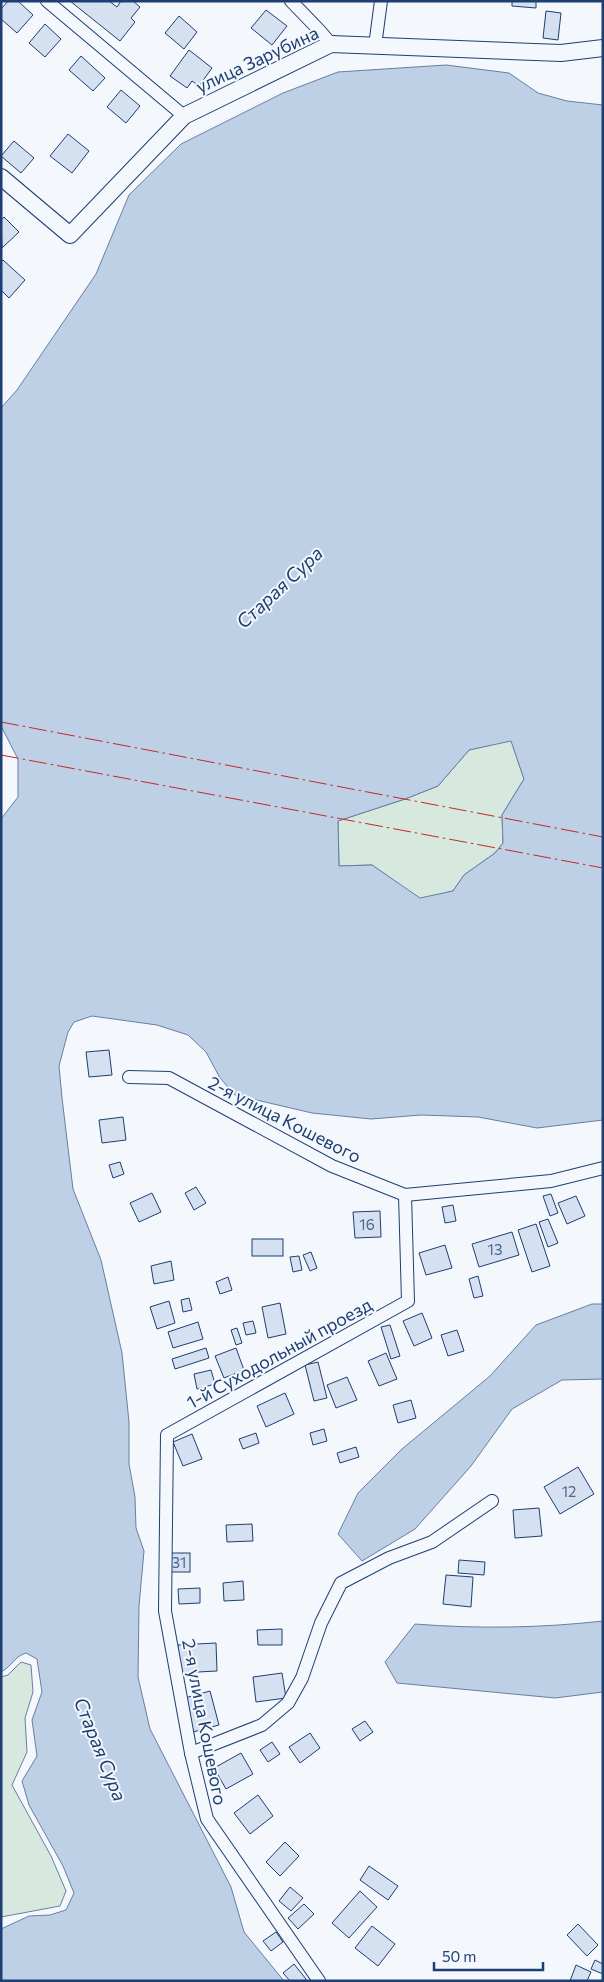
<svg xmlns="http://www.w3.org/2000/svg" width="604" height="1982" viewBox="0 0 604 1982" font-family="Commissioner,sans-serif">
<style>
.green{fill:#d7e8df;stroke:#687fa3}
.water{fill:#bed0e5;stroke:#687fa3;fill-rule:evenodd}
.building{fill:#d5e0f0;stroke:#1d3f73}
.lines{fill:none;stroke-linecap:round;stroke-linejoin:round}
.minor-casing{stroke:#1d3f73;stroke-width:14}
.tertiary-casing{stroke:#1d3f73;stroke-width:18}
.minor{stroke:#f4f7fb;stroke-width:12}
.tertiary{stroke:#f4f7fb;stroke-width:16}
.power{stroke:#c62828;stroke-width:1;stroke-dasharray:18 4 2.5 4;stroke-linecap:butt}
.labels{text-anchor:middle;dominant-baseline:central;stroke-width:4;stroke-linejoin:round;paint-order:stroke}
.number-label{font-size:15px;fill:#4b6792}
.street-label{font-size:18px;fill:#1d3f73;stroke:#f4f7fb}
.water-label{font-size:19px;font-style:italic;fill:#1d3f73;stroke:#f4f7fb}
</style>
<rect width="100%" height="100%" fill="#f4f7fb"/>
<g class="green">
<polygon points="511,740 524,779 502,815 503,843 495,853 464,875 453,891 420,899 372,865 339,866 338,821 405,799 438,786 469,750"/>
<polygon points="21,1662 31,1665 33,1692 25,1718 27,1752 12,1785 51,1856 66,1891 60,1906 1,1917 1,1677 8,1675"/>
</g>
<g class="water">
<path d="M446,65l63,8 29,20 29,8 36,4v1015l-66,8 -59,-11 -57,-2 -50,4 -59,-6 -77,-18 -15,-17 -14,-26 -18,-17 -31,-10 -65,-9 -18,6 -6,10 -9,34 3,32 11,91 28,71 21,93 7,69v42l6,33 1,31 8,23 -5,55 -1,71 12,52 81,158 13,45 40,49h-283v-52l28,-13 21,-1 16,-5 8,-17 -11,-27 -34,-61 -7,-24 15,-25 -5,-36 10,-28 -5,-33 -11,-6c-14,5 -12,12 -25,19v-853l17,-22v-38l-17,-33v-318l16,-18 79,-116 33,-79 52,-51 102,-51 55,-21zM511,741l13,38 -22,36 1,28 -8,10 -31,22 -11,16 -33,7 -48,-33 -33,1 -1,-45 67,-22 33,-13 31,-36z"/>
<polygon points="592,1304 603,1304 603,1379 562,1380 512,1409 471,1466 415,1529 362,1561 338,1534 358,1493 402,1449 490,1376 536,1325"/>
<path d="M603,1621v71l-48,6 -158,-15 -12,-21 30,-38c63,5 126,4 188,-3z"/>
</g>
<g class="building">
<polygon points="8,1 18,1 33,15 17,33 1,19 1,9"/>
<polygon points="70,1 109,1 117,7 121,1 133,1 140,7 131,18 135,22 120,41"/>
<polygon points="512,1 536,1 536,8 512,6"/>
<polygon points="266,10 287,26 272,45 251,28"/>
<polygon points="546,11 561,13 558,40 543,38"/>
<polygon points="179,16 197,32 184,49 165,33"/>
<polygon points="45,24 61,39 45,57 29,43"/>
<polygon points="189,50 212,68 199,86 192,81 187,88 170,76"/>
<polygon points="81,56 105,78 93,91 69,70"/>
<polygon points="121,90 140,106 126,123 107,107"/>
<polygon points="68,134 89,151 72,173 50,156"/>
<polygon points="14,141 34,158 21,173 1,156"/>
<polygon points="4,217 19,232 2,248 1,220"/>
<polygon points="3,260 25,280 9,298 1,290 1,262"/>
<polygon points="109,1050 112,1075 89,1077 86,1052"/>
<polygon points="123,1117 126,1140 102,1143 99,1120"/>
<polygon points="120,1162 124,1174 113,1178 109,1165"/>
<polygon points="196,1187 206,1203 194,1210 185,1193"/>
<polygon points="152,1193 161,1212 139,1222 130,1203"/>
<polygon points="551,1194 558,1213 550,1216 543,1196"/>
<polygon points="576,1196 585,1216 567,1224 558,1203"/>
<polygon points="453,1205 456,1221 445,1223 442,1207"/>
<polygon points="380,1211 381,1237 355,1238 353,1212"/>
<polygon points="548,1219 558,1243 548,1247 539,1222"/>
<polygon points="536,1224 550,1266 532,1272 518,1230"/>
<polygon points="512,1232 519,1255 479,1267 472,1244"/>
<rect x="252" y="1239" width="31" height="17"/>
<polygon points="445,1245 452,1268 426,1275 419,1253"/>
<polygon points="311,1252 317,1268 310,1271 303,1255"/>
<polygon points="299,1256 302,1270 293,1272 290,1257"/>
<polygon points="171,1261 174,1280 154,1284 151,1266"/>
<polygon points="478,1276 483,1296 474,1298 469,1279"/>
<polygon points="228,1277 232,1290 220,1294 216,1282"/>
<polygon points="189,1298 192,1310 183,1312 181,1300"/>
<polygon points="169,1301 175,1323 157,1329 150,1307"/>
<polygon points="280,1303 286,1334 268,1338 262,1307"/>
<polygon points="422,1313 432,1338 414,1346 403,1321"/>
<polygon points="253,1321 256,1333 246,1335 243,1323"/>
<polygon points="198,1322 203,1339 173,1348 168,1332"/>
<polygon points="390,1325 400,1356 391,1359 381,1327"/>
<polygon points="237,1328 242,1343 236,1345 231,1330"/>
<polygon points="457,1330 464,1351 448,1356 441,1335"/>
<polygon points="206,1348 209,1358 175,1369 172,1359"/>
<polygon points="236,1348 244,1370 224,1378 215,1356"/>
<polygon points="386,1353 397,1379 379,1386 368,1361"/>
<polygon points="318,1362 327,1398 314,1401 305,1365"/>
<polygon points="211,1370 215,1384 197,1389 194,1374"/>
<polygon points="347,1377 357,1400 336,1408 327,1385"/>
<polygon points="285,1393 294,1414 266,1427 257,1406"/>
<polygon points="411,1400 416,1418 398,1423 393,1405"/>
<polygon points="324,1429 327,1441 313,1445 310,1433"/>
<polygon points="256,1433 259,1443 243,1449 239,1439"/>
<polygon points="192,1434 202,1459 183,1466 173,1442"/>
<polygon points="356,1447 359,1457 340,1463 337,1453"/>
<polygon points="578,1467 594,1494 560,1514 544,1487"/>
<polygon points="539,1508 542,1536 515,1538 513,1510"/>
<polygon points="252,1524 253,1541 227,1542 226,1525"/>
<rect x="168" y="1553" width="22" height="19"/>
<polygon points="459,1560 485,1562 484,1575 458,1573"/>
<polygon points="446,1575 473,1577 471,1607 443,1604"/>
<polygon points="243,1581 244,1600 224,1601 223,1583"/>
<polygon points="200,1588 200,1603 179,1604 178,1589"/>
<polygon points="282,1629 282,1645 258,1645 257,1630"/>
<polygon points="216,1643 217,1671 179,1673 178,1645"/>
<polygon points="282,1673 286,1698 256,1702 253,1677"/>
<polygon points="210,1691 219,1725 193,1732 185,1698"/>
<polygon points="365,1721 373,1732 360,1741 352,1729"/>
<polygon points="310,1733 320,1748 300,1763 289,1747"/>
<polygon points="272,1742 280,1754 268,1762 260,1750"/>
<polygon points="241,1753 253,1774 226,1789 214,1768"/>
<polygon points="258,1795 273,1816 250,1834 234,1813"/>
<polygon points="285,1842 299,1856 280,1876 266,1862"/>
<polygon points="369,1866 398,1886 388,1900 360,1880"/>
<polygon points="290,1887 303,1898 291,1911 279,1901"/>
<polygon points="360,1891 377,1907 349,1938 332,1923"/>
<polygon points="304,1904 314,1914 298,1929 288,1918"/>
<polygon points="578,1924 598,1945 587,1956 567,1935"/>
<polygon points="372,1926 395,1944 378,1966 355,1948"/>
<polygon points="276,1932 283,1942 271,1951 263,1941"/>
<polygon points="595,1960 603,1964 603,1974 591,1969"/>
<polygon points="294,1964 306,1979 305,1981 290,1981 283,1973"/>
<polygon points="576,1965 591,1972 587,1981 570,1981"/>
</g>
<g class="lines">
<g class="minor-casing">
<g id="minor">
<polyline points="47,1 184,116"/>
<polyline points="291,1 319,30 331,44"/>
<polyline points="375,46 381,1"/>
<polyline points="129,1077 169,1078 332,1166 405,1195 551,1181 603,1168"/>
<polyline points="191,1753 262,1725 288,1703 302,1678 321,1623 341,1583 389,1558 432,1542 492,1501"/>
<polyline points="319,1981 207,1819 191,1753 165,1611 167,1435 408,1301 405,1195"/>
</g>
</g>
<g class="tertiary-casing">
<polyline id="tertiary" points="1,177 70,235 184,116 331,44 561,53 603,48"/>
</g>
<use href="#minor" class="minor"/>
<use href="#tertiary" class="tertiary"/>
<g class="power">
<polyline points="1,722 603,837"/>
<polyline points="1,755 603,868"/>
</g>
</g>
<g class="labels">
<g class="number-label">
<text x="367" y="1224">16</text>
<text x="495" y="1249">13</text>
<text x="569" y="1491">12</text>
<text x="179" y="1562">31</text>
</g>
<g class="street-label">
<text transform="translate(257 59) rotate(-25)">улица Зарубина</text>
<text transform="translate(285 1119) rotate(27)">2-я улица Кошевого</text>
<text transform="translate(279 1353) rotate(-29)">1-й Суходольный проезд</text>
<text transform="translate(205 1722) rotate(79)">2-я улица Кошевого</text>
</g>
<g class="water-label">
<text transform="translate(279 587) rotate(-43)">Старая Сура</text>
<text transform="translate(101 1749) rotate(68)">Старая Сура</text>
</g>
</g>
<rect width="604" height="1982" fill="none" stroke="#1d3f73" stroke-width="5"/>
<path d="M434 1962v8h109v-8" fill="none" stroke="#1d3f73" stroke-width="2.5"/>
<text x="442" y="1962" font-size="15" fill="#1d3f73" stroke="#f4f7fb" stroke-width="4" paint-order="stroke">50 m</text>
</svg>
